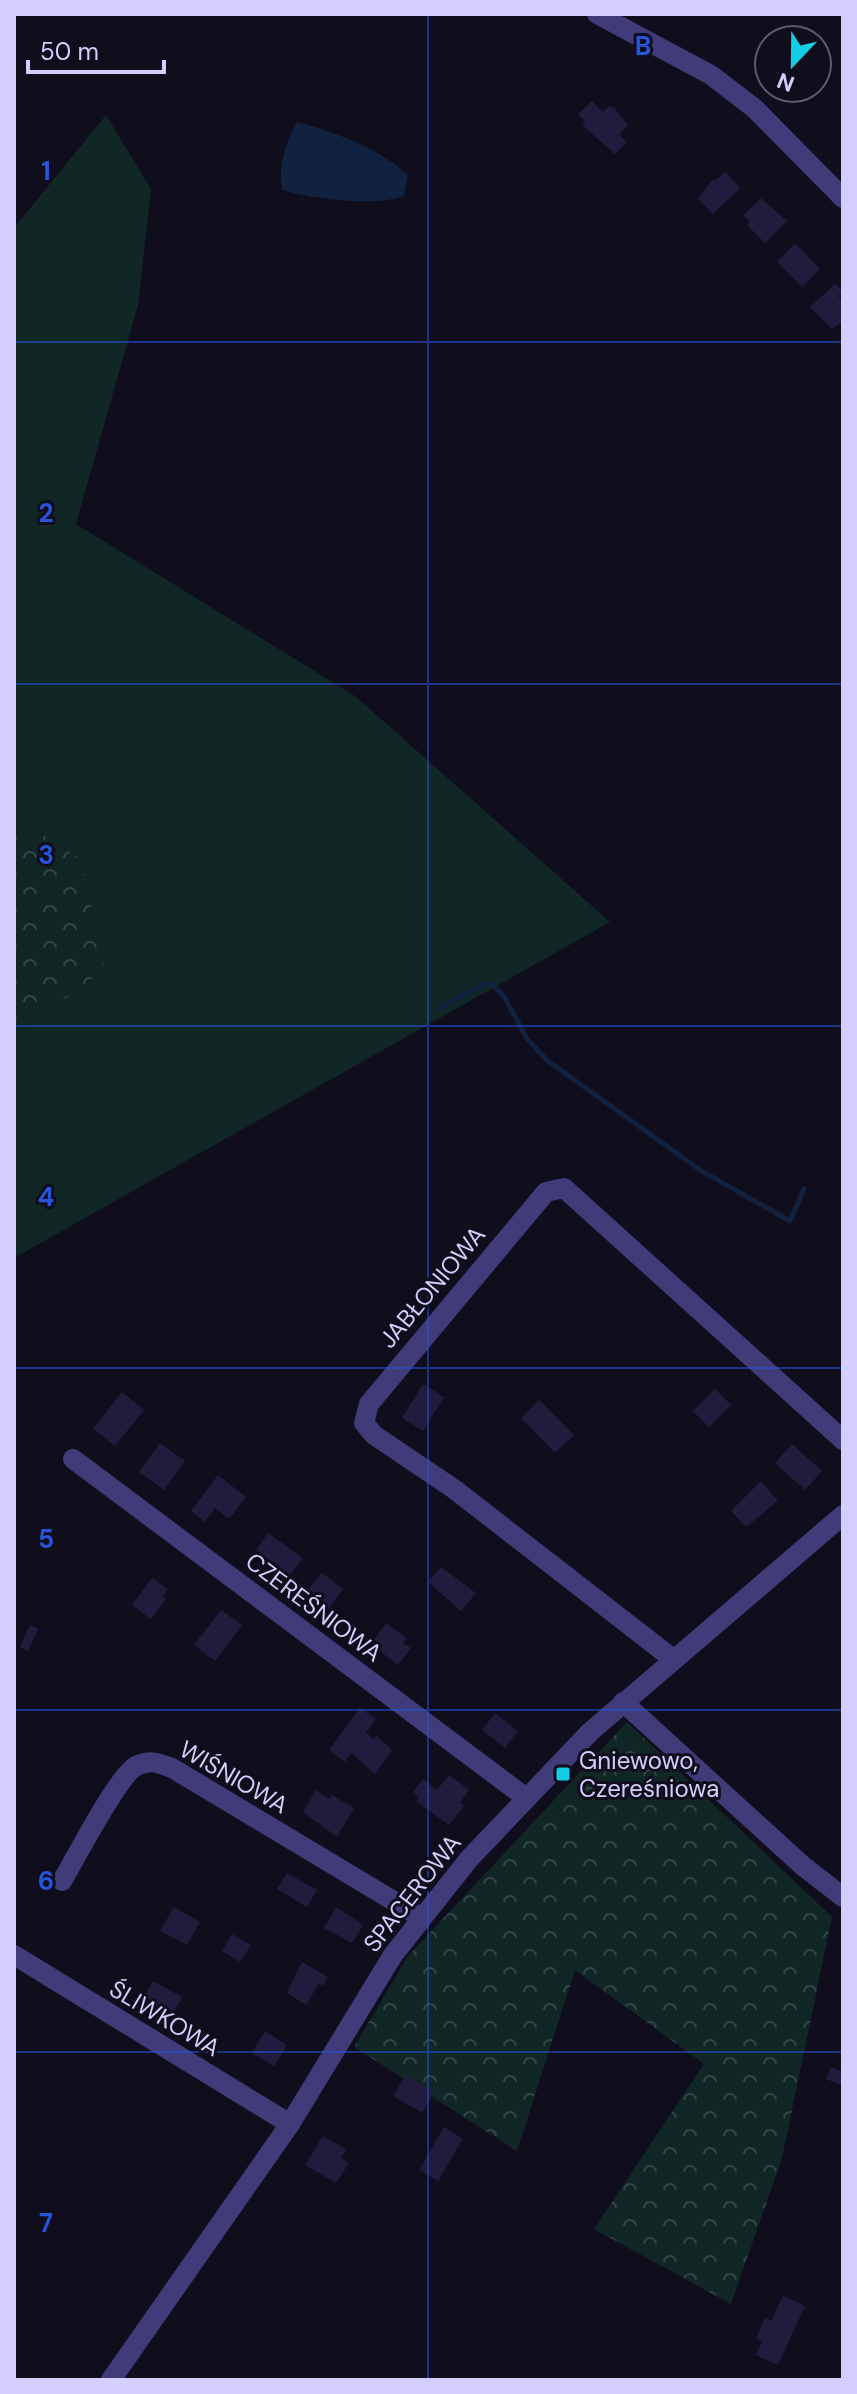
<svg xmlns="http://www.w3.org/2000/svg" width="857" height="2394" viewBox="0 0 857 2394" font-family="'DM Sans',sans-serif">
<style>
.green{fill:#112726}
.forest{fill:url(#forest-crowns)}
.water{fill:#10223f}
.lines{fill:none;stroke-linecap:round;stroke-linejoin:round}
.stream{stroke:#10223f;stroke-width:5}
.building{fill:#221b3d}
.minor{stroke:#3f3c79;stroke-width:20}
.tertiary{stroke:#3f3c79;stroke-width:20}
.grid{fill:none;stroke:#2654da;stroke-width:2;stroke-opacity:0.55}
.poi-dot{fill:#12cde3;stroke:#100d1d;stroke-width:3}
.labels{text-anchor:middle;dominant-baseline:central;stroke-width:6;stroke-linejoin:round;paint-order:stroke}
.street-label{font-size:24px;fill:#d3cefb;stroke:#100d1d}
.poi-label{font-size:24px;fill:#d3cefb;stroke:#100d1d;text-anchor:start}
.grid-label{font-size:26px;text-anchor:middle;font-weight:bold;fill:#2654da;stroke:#100d1d;stroke-width:6;stroke-linejoin:round;paint-order:stroke}
</style>
<defs>
<pattern id="forest-crowns" width="20" height="18" patternUnits="userSpaceOnUse" patternTransform="scale(2)"><rect width="20" height="18" fill="#112726"/><path d="M2 6a3 3 0 1 1 6 0M12 15a3 3 0 1 1 6 0" fill="none" stroke="#334546"/></pattern>
</defs>
<rect width="100%" height="100%" fill="#100d1d"/>
<polygon class="green" points="106,115 151,189 138,305 76,524 355,696 610,922 14,1258 14,1036 105,969 81,860 14,815 14,228"/>
<g class="forest">
<polygon points="14,815 81,860 105,969 14,1036"/>
<polygon points="627,1722 832,1917 782,2158 731,2304 594,2229 704,2064 575,1970 517,2151 354,2047 408,1956"/>
</g>
<path class="water" d="M297,122c40,11 80,25 111,53l-4,21c-30,11 -91,3 -122,-6 -4,-27 3,-44 15,-68z"/>
<g class="lines">
<polyline class="stream" points="440,1008 486,983 492,984 505,998 527,1039 548,1061 700,1170 790,1221 804,1189"/>
</g>
<g class="building">
<polygon points="592,101 603,112 609,106 614,108 628,125 619,134 627,143 615,154 582,125 585,121 578,114"/>
<polygon points="725,172 740,188 713,214 698,199 713,179 715,181"/>
<polygon points="761,198 787,221 765,243 747,225 750,222 743,215"/>
<polygon points="795,243 820,269 802,287 777,262"/>
<polygon points="835,284 843,291 838,296 843,301 843,321 832,329 810,307"/>
<polygon points="423,1384 444,1397 423,1431 402,1418"/>
<polygon points="715,1389 731,1405 709,1427 693,1411"/>
<polygon points="122,1392 144,1410 115,1446 93,1429"/>
<polygon points="539,1400 574,1435 555,1453 521,1418"/>
<polygon points="160,1443 185,1461 164,1490 139,1472"/>
<polygon points="792,1444 822,1471 805,1490 775,1463"/>
<polygon points="218,1475 246,1497 229,1519 215,1508 205,1522 191,1511"/>
<polygon points="761,1481 778,1501 746,1527 731,1511"/>
<polygon points="268,1533 303,1558 287,1579 256,1550"/>
<polygon points="441,1567 476,1593 461,1611 428,1582"/>
<polygon points="322,1573 343,1589 328,1609 319,1602 316,1606 303,1596"/>
<polygon points="152,1578 168,1589 163,1597 166,1599 151,1619 132,1605"/>
<polygon points="221,1610 242,1625 215,1661 194,1645"/>
<polygon points="386,1623 407,1638 403,1643 411,1648 398,1665 371,1644"/>
<polygon points="30,1625 38,1629 28,1651 20,1647"/>
<polygon points="360,1708 376,1719 366,1733 374,1739 376,1735 392,1750 375,1774 351,1753 345,1762 329,1750"/>
<polygon points="495,1713 518,1731 505,1748 482,1730"/>
<polygon points="449,1775 469,1790 460,1803 464,1806 449,1825 416,1801 419,1797 413,1792 423,1779 437,1790"/>
<polygon points="316,1790 329,1799 332,1795 354,1808 337,1837 303,1812"/>
<polygon points="287,1873 317,1890 307,1907 277,1889"/>
<polygon points="174,1907 200,1922 187,1945 160,1931"/>
<polygon points="336,1907 363,1925 352,1943 324,1928"/>
<polygon points="232,1934 251,1945 240,1962 222,1951"/>
<polygon points="302,1962 328,1977 323,1986 319,1983 306,2005 287,1993"/>
<polygon points="153,1981 182,1997 168,2022 139,2006"/>
<polygon points="265,2031 287,2045 274,2066 252,2053"/>
<polygon points="831,2067 843,2072 843,2086 826,2079"/>
<polygon points="406,2075 434,2092 422,2113 393,2096"/>
<polygon points="444,2127 463,2139 438,2181 419,2170"/>
<polygon points="323,2136 346,2149 341,2158 349,2163 336,2183 305,2165"/>
<polygon points="783,2296 805,2306 778,2365 756,2355 762,2341 756,2338 765,2318 771,2321"/>
</g>
<g class="lines">
<g class="minor">
<polyline points="597,14 711,75 754,108 843,198"/>
<polyline points="73,1459 525,1797"/>
<polyline points="673,1659 454,1489 374,1435 364,1423 369,1404 546,1192 564,1188 843,1440"/>
<polyline points="623,1702 803,1866 843,1897"/>
<path d="M62,1881c14,-23 55,-104 74,-115 14,-7 22,-3 36,2l250,150"/>
<polyline points="14,1955 290,2124"/>
</g>
<polyline class="tertiary" points="111,2380 290,2124 393,1955 469,1859 590,1732 843,1515"/>
</g>
<path class="grid" d="M428,14v2366M14,342h829M14,684h829M14,1026h829M14,1368h829M14,1710h829M14,2052h829"/>
<rect class="poi-dot" x="555" y="1766" width="16" height="16" rx="4"/>
<g class="labels">
<g class="street-label">
<text transform="translate(432 1287) rotate(-50)">JABŁONIOWA</text>
<text transform="translate(314 1607) rotate(37)">CZEREŚNIOWA</text>
<text transform="translate(234 1777) rotate(30)">WIŚNIOWA</text>
<text transform="translate(412 1893) rotate(-52)">SPACEROWA</text>
<text transform="translate(165 2018) rotate(31)">ŚLIWKOWA</text>
</g>
<g class="poi-label">
<text x="579" y="1760">Gniewowo,<tspan x="579" dy="28">Czereśniowa</tspan></text>
</g>
</g>
<g class="grid-label">
<text x="643" y="55">B</text>
<text x="46" y="180">1</text>
<text x="46" y="522">2</text>
<text x="46" y="864">3</text>
<text x="46" y="1206">4</text>
<text x="46" y="1548">5</text>
<text x="46" y="1890">6</text>
<text x="46" y="2232">7</text>
</g>
<rect width="857" height="2394" fill="none" stroke="#d3cefb" stroke-width="32"/>
<g transform="translate(793 64) rotate(202)"><circle r="38" fill="#100d1d" stroke="#5e5a76" stroke-width="2"/>
<path d="M0-6L14 30L0 20L-14 30Z" fill="#12cde3"/>
<text y="-12" font-size="22" font-weight="bold" text-anchor="middle" fill="#d3cefb">N</text>
</g>
<path d="M28 60v12h136v-12" fill="none" stroke="#d3cefb" stroke-width="4"/>
<text x="40" y="60" font-size="24" fill="#d3cefb" stroke="#100d1d" stroke-width="6" paint-order="stroke">50 m</text>
</svg>
